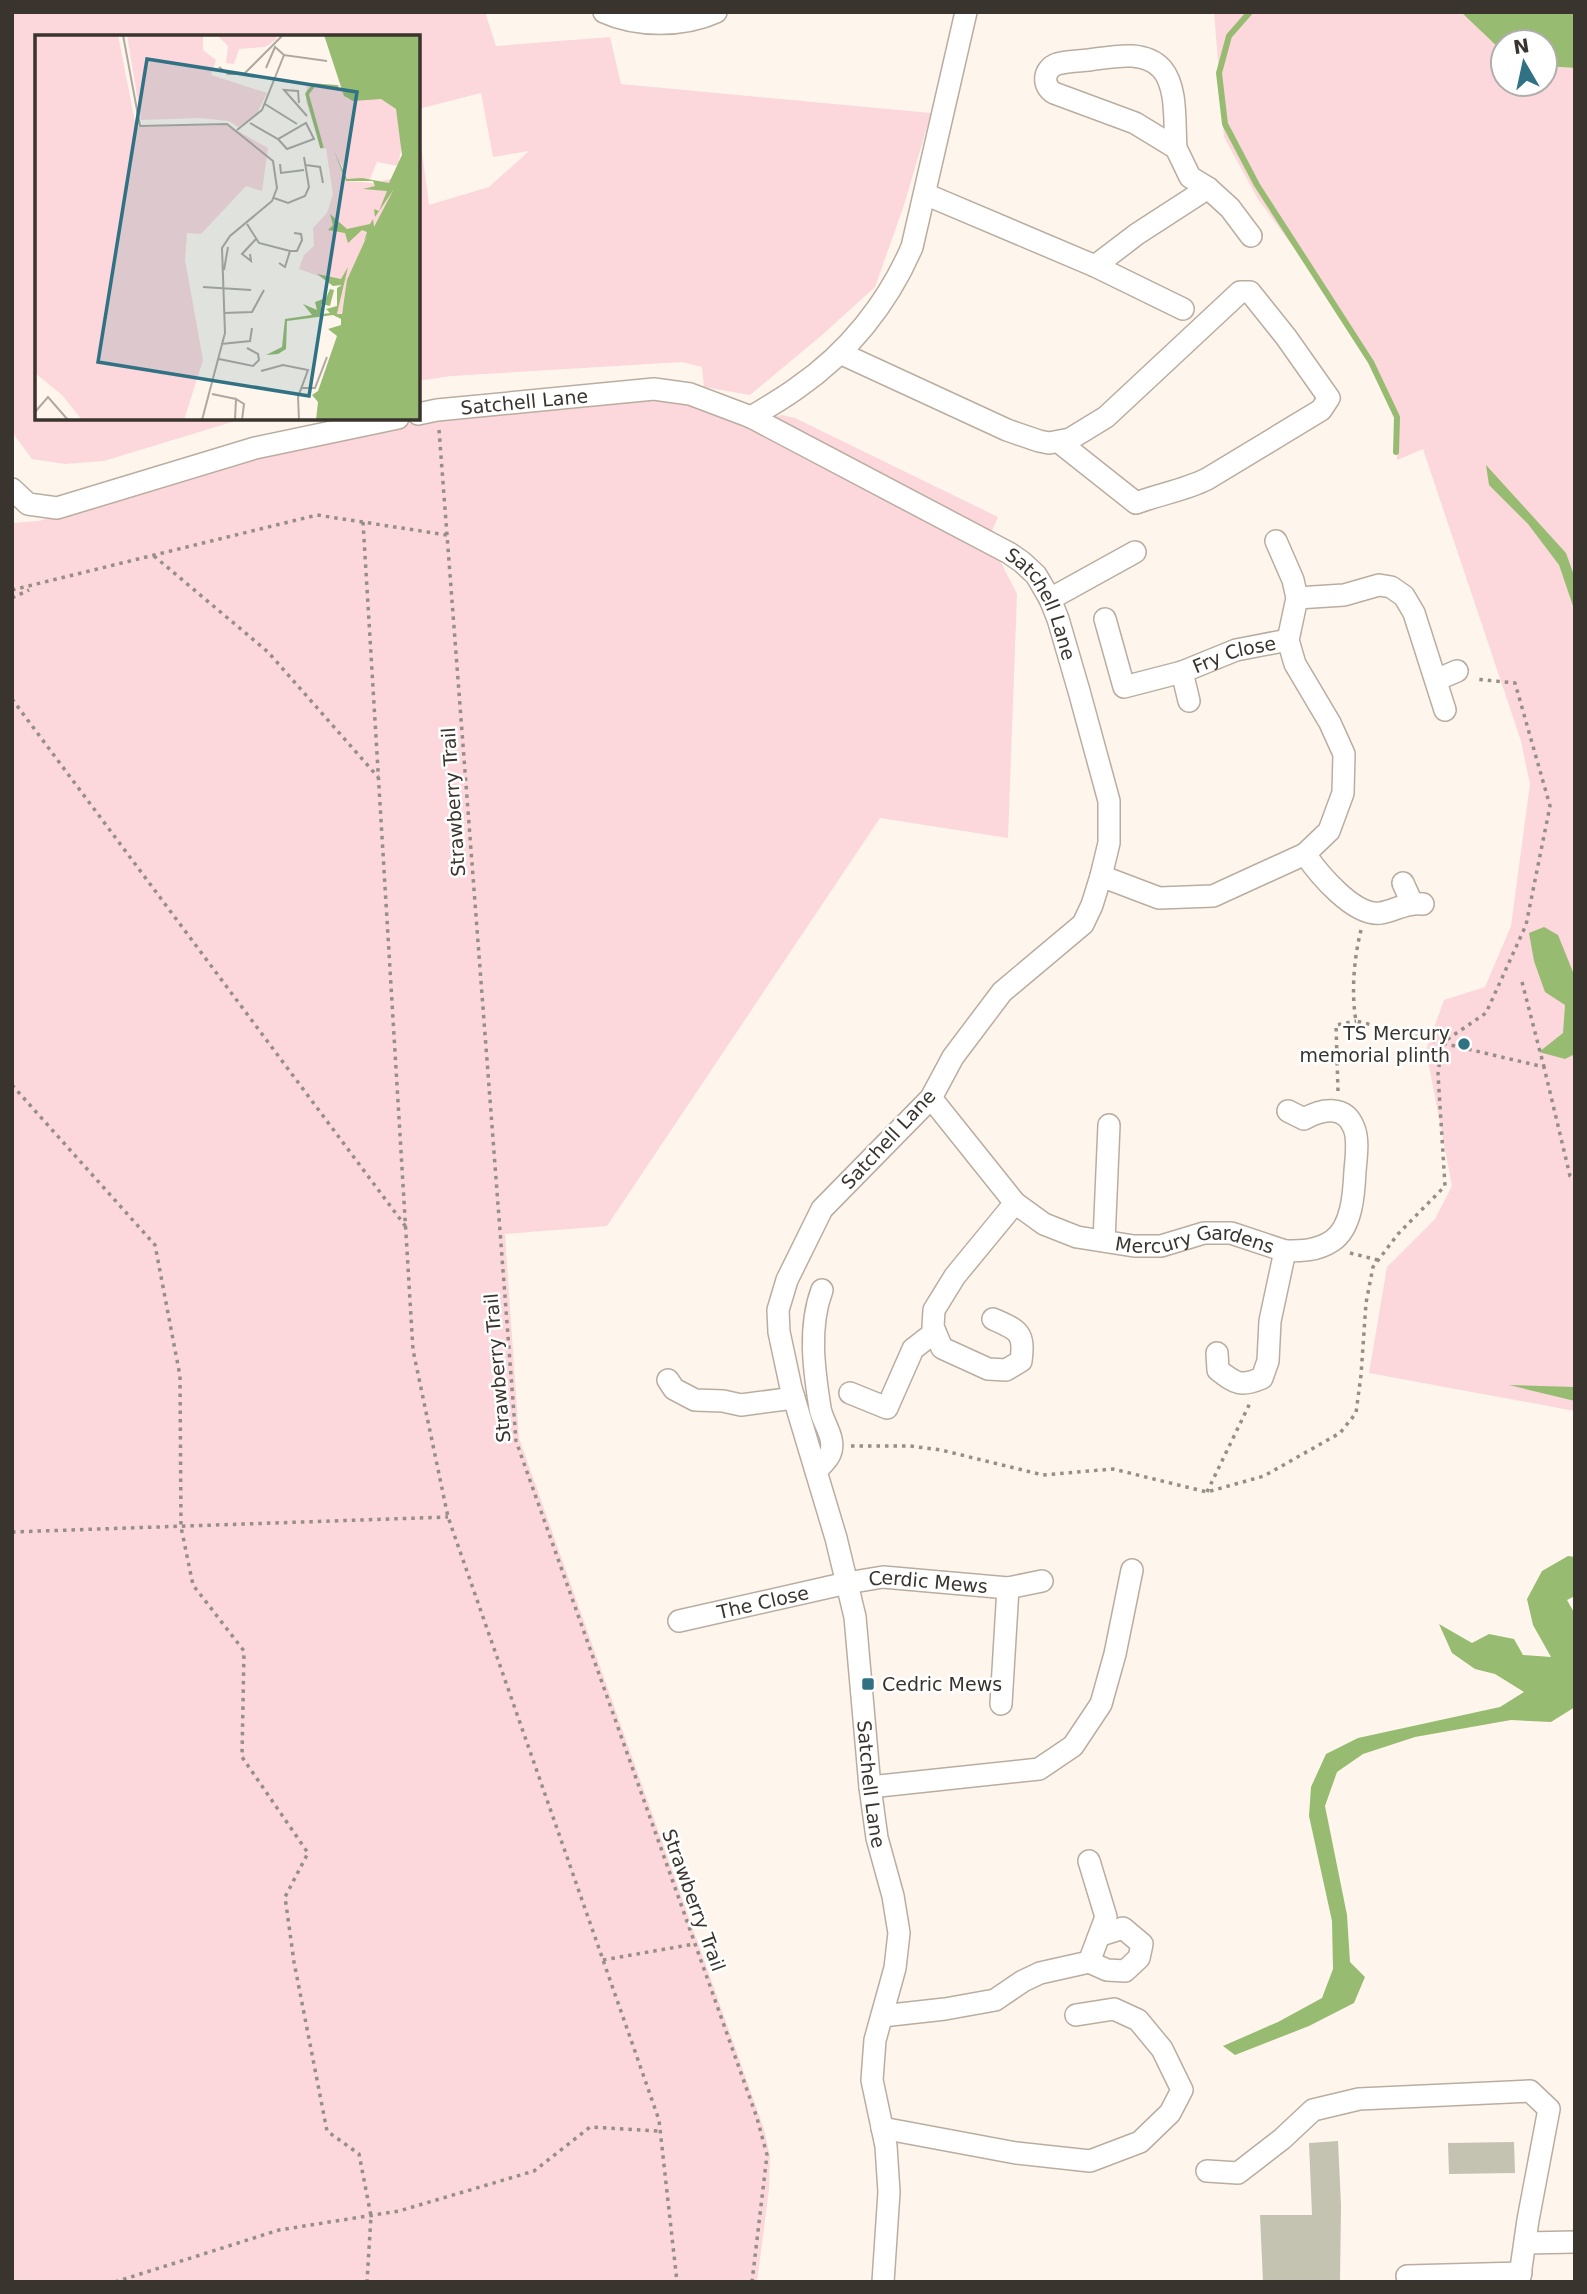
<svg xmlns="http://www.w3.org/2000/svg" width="1587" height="2294" viewBox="0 0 1587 2294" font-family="'DejaVu Sans',sans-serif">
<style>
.green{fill:#fcd7db}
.water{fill:#97bb70}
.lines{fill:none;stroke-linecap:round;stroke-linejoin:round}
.stream{stroke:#97bb70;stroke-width:6}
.building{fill:#c4c2b1}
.minor-casing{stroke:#baada0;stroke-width:24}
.path{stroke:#958f87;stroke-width:3.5;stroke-dasharray:3.5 5;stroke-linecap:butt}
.minor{stroke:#fff;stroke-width:21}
.poi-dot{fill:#307284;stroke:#fff;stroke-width:2.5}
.labels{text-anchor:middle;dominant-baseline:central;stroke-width:5;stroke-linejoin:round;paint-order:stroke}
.street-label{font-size:19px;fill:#39342e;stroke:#fff}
.poi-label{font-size:19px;fill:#39342e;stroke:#fff;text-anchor:end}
.inset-river{fill:none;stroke:#97bb70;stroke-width:3.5}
.inset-road{fill:none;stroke:#afa8a1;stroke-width:2}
.view{fill:#307284;fill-opacity:0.15;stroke:#307284;stroke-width:3.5}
.inset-edge{fill:none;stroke:#39342e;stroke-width:3.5}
</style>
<rect width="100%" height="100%" fill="#fef6ed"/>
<g class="green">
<polygon points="12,12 485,12 496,46 610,37 621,84 931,113 904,205 875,287 822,335 750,395 704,387 702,367 682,362 451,376 418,381 418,122 429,205 489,187 529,151 493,157 481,93 418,109 418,37 37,37 37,418 245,418 104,461 65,464 32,459 15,436 12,426"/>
<polygon points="1214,12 1461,12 1503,52 1503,84 1545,84 1545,66 1575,68 1575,578 1566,553 1486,467 1559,565 1575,612 1575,1411 1369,1373 1387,1267 1435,1219 1452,1186 1426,1050 1444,1000 1485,987 1511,926 1530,784 1521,741 1423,449 1397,460 1397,417 1354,337 1316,278 1258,199 1224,137"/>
<polygon points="672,399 715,412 748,428 753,421 782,415 795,418 998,517 987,542 993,547 1017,594 1008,838 880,818 607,1226 505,1234 519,1438 764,2129 770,2156 769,2189 757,2282 12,2282 12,523 39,521 252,455 444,417"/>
</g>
<g class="water">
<polygon points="1461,12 1575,12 1575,68 1545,66 1545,42 1503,42 1503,52"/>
<polygon points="1486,465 1566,553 1575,578 1575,612 1559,565 1528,524 1489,485"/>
<polygon points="1544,927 1558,935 1575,977 1575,1054 1565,1059 1539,1052 1563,1033 1565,1005 1545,992 1534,961 1529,933"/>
<polygon points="1509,1385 1575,1387 1575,1401"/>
<polygon points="1568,1556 1575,1557 1575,1596 1567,1600 1575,1614 1575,1707 1551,1722 1511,1720 1415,1737 1363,1754 1337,1772 1325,1806 1347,1915 1350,1962 1365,1977 1354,2003 1309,2026 1235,2055 1223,2046 1278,2022 1322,1998 1333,1969 1332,1921 1309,1816 1311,1787 1326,1754 1358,1738 1500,1707 1524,1692 1495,1674 1475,1669 1452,1653 1439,1624 1472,1643 1489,1634 1514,1639 1523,1655 1551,1657 1533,1625 1527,1599 1542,1571"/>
</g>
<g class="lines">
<polyline class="stream" points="1250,12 1229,36 1219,73 1225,124 1257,185 1371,362 1397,417 1396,452"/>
</g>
<g class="building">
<polygon points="1338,2141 1341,2205 1340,2282 1263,2282 1260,2215 1312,2215 1309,2143"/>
<polygon points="1514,2142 1515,2173 1449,2174 1448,2143"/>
</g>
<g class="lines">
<g class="minor-casing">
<g id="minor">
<path d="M604,12c33,15 79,15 112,0"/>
<path d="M1176,148c-2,-24 2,-60 -14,-79 -18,-20 -50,-12 -73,-9 -10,1 -22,1 -32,4 -14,5 -15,22 -3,29l81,30 41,25 14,29 18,11 22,20 21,28"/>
<polyline points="925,194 1095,266 1183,309"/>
<polyline points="1095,266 1137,234 1208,188"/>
<path d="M840,353l167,77 32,11 10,2 21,-4 36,-22 134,-125h10l36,45 43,61 -8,12 -114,69c-22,11 -47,15 -71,24l-77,-61"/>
<path id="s1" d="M418,414l19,-4 217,-21 36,5 61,23 258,136 13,9 14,13 14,24 8,20 21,72 30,110v42l-8,33 -9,29 -9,19 -81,68 -49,65 -22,41 -109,111 -35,71 -9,30 1,22 12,56 45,150 19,79 15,170 7,51 16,58 6,37 -4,35 -20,72 -3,40 14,66 3,46 -6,90"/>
<path d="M751,417c15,-9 31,-18 46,-29 51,-35 91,-85 115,-141l54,-235"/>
<polyline points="12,489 28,504 57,508 255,448 398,418"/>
<polyline points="1297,598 1344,595 1379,585 1391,587 1404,596 1414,613 1445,710"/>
<polyline points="1050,599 1135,552"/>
<path id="s2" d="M1105,619l19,68 58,-15 54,-22 52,-10"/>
<polyline points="1182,672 1189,701"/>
<polyline points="1436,680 1457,671"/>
<path d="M1305,854c13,19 49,63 76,59 15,-3 26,-11 42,-9"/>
<polyline points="1101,876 1159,898 1213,896 1305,854 1329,831 1343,793 1344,754 1330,723 1295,664 1288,640 1297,598 1293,580 1276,541"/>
<polyline points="1403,883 1412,903"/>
<path id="s3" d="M931,1098l84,105 29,21 33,13 57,9h27l43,-13h27l54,18 -15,70 -2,40 -6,17c-21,9 -26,6 -44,-8l-1,-17"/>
<polyline points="1104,1241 1109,1125"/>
<path d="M1285,1251c16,0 32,0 47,-10 20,-13 22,-48 23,-70 1,-13 4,-31 -1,-43 -9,-24 -33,-19 -50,-9l-16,-8"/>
<path d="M993,1319c25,11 32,13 28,42l-15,9 -18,-1 -46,-21 -9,-21 1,-17 21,-34 60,-73"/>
<polyline points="668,1380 674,1389 695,1400 723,1401 741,1405 794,1398"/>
<polyline points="850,1393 887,1408 913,1349 935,1332"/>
<path d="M816,1471c4,-5 12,-11 14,-17 7,-15 -8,-32 -10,-46 -6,-38 -12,-81 2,-118"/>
<path id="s4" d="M679,1621l168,-38 36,-6 125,11 34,-7"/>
<polyline points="1001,1704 1008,1588"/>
<polyline points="870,1787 1039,1769 1073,1746 1101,1704 1115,1654 1132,1570"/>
<polyline points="1089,1962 1107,1970 1125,1971 1139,1958 1142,1944 1123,1928 1101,1935"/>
<polyline points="882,2016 945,2009 995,2000 1023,1981 1040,1973 1089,1962 1106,1917 1089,1861"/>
<polyline points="882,2128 1016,2153 1090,2161 1140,2142 1170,2113 1182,2090 1162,2049 1138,2020 1114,2009 1076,2015"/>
<polyline points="1207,2171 1238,2173 1282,2139 1313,2110 1359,2099 1530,2091 1549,2109 1528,2220 1519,2282"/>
<polyline points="1525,2243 1575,2242"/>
<polyline points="1407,2276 1521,2273"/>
</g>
</g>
<g class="path">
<polyline points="439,430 516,1441 757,2118 767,2155 752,2282"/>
<polyline points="363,522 413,1350 448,1517 659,2120 677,2282"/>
<polyline points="154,556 268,652 378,777"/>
<polyline points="12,590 317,515 447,535"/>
<polyline points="12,598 29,590"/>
<polyline points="12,699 406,1227"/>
<path d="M1361,930c-7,28 -10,62 -5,91l86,22 44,-30 40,-88 24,-119 -35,-123 -40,-4"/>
<polyline points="1522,982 1544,1067"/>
<polyline points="12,1085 155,1245 180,1376 181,1527 193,1585 244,1651 242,1757 308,1853 285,1897 294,1962 327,2131 359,2154 371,2216 367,2282"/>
<polyline points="1338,1091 1336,1025 1356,1021"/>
<polyline points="1350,1253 1378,1260"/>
<polyline points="851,1446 910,1446 941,1450 1043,1475 1113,1469 1207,1492 1264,1476 1340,1433 1356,1413 1361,1375 1366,1303 1373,1267 1398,1234 1445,1186 1438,1074 1442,1043 1544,1067 1570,1176 1575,1180"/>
<polyline points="1207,1492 1250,1403"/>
<polyline points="12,1532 448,1517"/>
<polyline points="603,1960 694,1944"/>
<polyline points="115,2282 279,2230 399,2211 534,2171 590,2127 659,2131"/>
</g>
<use href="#minor" class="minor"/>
</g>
<g class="poi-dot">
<circle cx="1464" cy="1044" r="7"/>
<rect x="861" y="1677" width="14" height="14" rx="3.5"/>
</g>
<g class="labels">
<g class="street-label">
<text stroke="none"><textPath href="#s1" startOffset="107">Satchell Lane</textPath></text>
<text stroke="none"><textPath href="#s1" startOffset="693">Satchell Lane</textPath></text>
<text stroke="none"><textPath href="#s2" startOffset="186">Fry Close</textPath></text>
<text transform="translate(453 802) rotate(-94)">Strawberry Trail</text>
<text transform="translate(888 1139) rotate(-47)">Satchell Lane</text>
<text stroke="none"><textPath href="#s3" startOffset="326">Mercury Gardens</textPath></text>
<text transform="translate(497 1368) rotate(-95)">Strawberry Trail</text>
<text stroke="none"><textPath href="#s4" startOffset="254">Cerdic Mews</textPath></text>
<text stroke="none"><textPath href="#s4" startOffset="86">The Close</textPath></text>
<text stroke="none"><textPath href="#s1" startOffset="2016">Satchell Lane</textPath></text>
<text transform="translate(694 1900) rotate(70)">Strawberry Trail</text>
</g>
<g class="poi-label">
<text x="1450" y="1033">TS Mercury<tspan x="1450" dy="22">memorial plinth</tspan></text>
<text x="882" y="1684" text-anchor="start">Cedric Mews</text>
</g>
</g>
<g transform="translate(35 35)">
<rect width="385" height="385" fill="#fef6ed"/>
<path d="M0,0h83l18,92 91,-2 41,23 -6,43 -16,-5 -45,48 -14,-1 -2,27 18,100 -19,60h-102l-20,-25 -27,-22zM92,0h76v15l13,10 -5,15 56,18 -11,22 -18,12 -9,-6 -31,-3 -57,2zM182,0h59v5l-11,7 -26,2 -5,15 -8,-1 2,-17zM272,48l32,2 9,14h33l15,10 6,36 -4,21 -21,-4 -7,17h-23l-5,-14 -4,-5 8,21 27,2 47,-11 -66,128 -7,-13 -6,28 -4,-1 7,-29 -45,-16 5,-14 10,-9 -1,-18 14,-15 6,-19 -7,-46 -4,1 -16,-47z" fill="#fcd7db"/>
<path d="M289,0h96v385h-104l2,-18 -6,-7 6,-4 19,-55 -9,-7 13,-4v-6l-8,-4 -46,6 -1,28 -8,5 -12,1 16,-8 3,-28 27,-4 -9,-11 14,6 -2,-8 11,-4 4,-9 4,1 -4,16 -9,-2 1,10 8,-1 -4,-4 11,-3v-18l5,-3 -9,1 -16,-12 24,5 7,-12 -11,47h5l5,-34 20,-44 -3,5 3,-9 -5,-2 -14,13 -3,-10 -17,-3 5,-5 -3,-11 17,15 23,-5 3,-5 1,8 20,-38 -19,28 -1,-8 5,2 8,-20 -24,-2 12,-3 -2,-5h-27l-12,-30 13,28 15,-1 27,5 13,-28 -6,-46 -15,-10 -28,2 -9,-5z" fill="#97bb70"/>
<path class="inset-river" d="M287,113l-15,-54 7,-9 24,2"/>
<path class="inset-road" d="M88,0l17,91 87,-2 46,37 4,27 -5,13 -42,35 -8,12 3,85 -23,87M184,32l9,7h16l38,-38M231,33l9,-21 9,8M264,68l-1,-12 -14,-1 23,26M230,69l32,20M215,88l28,16 28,-16 8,16 -27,10 -9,-10M202,95l25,-20 22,-55 43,6M245,129l1,9 23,-3M271,130l14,2 3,16M239,163l14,5 17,-7 4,-9 -5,-30M212,189l12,19 31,8 -5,16 -6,-4M255,216h7l5,-11 -1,-6 -7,-1M215,219l1,7 -9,-7 14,-15M189,235l4,-23M168,252l48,3M189,278l28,-1 12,-22M186,309l29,-3 2,-13M184,324l34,7 6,-6 -1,-6 -11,-6M226,336l22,-6 25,5 -10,27 1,23M266,353h14l12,-31M177,359l24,5M0,377l13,-15 20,23M200,385l1,-21 8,5 -2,16"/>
<path class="view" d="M112,24l210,33 -48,304 -211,-34z"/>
<rect width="385" height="385" class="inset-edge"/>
</g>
<rect width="1587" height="2294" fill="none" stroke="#39342e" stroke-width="28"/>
<g transform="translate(1524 63) rotate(351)"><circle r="33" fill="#ffffff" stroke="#b0aeab" stroke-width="2"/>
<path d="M0-5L12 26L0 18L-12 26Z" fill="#307284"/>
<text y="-10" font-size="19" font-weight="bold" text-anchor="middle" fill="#39342e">N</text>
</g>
</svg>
